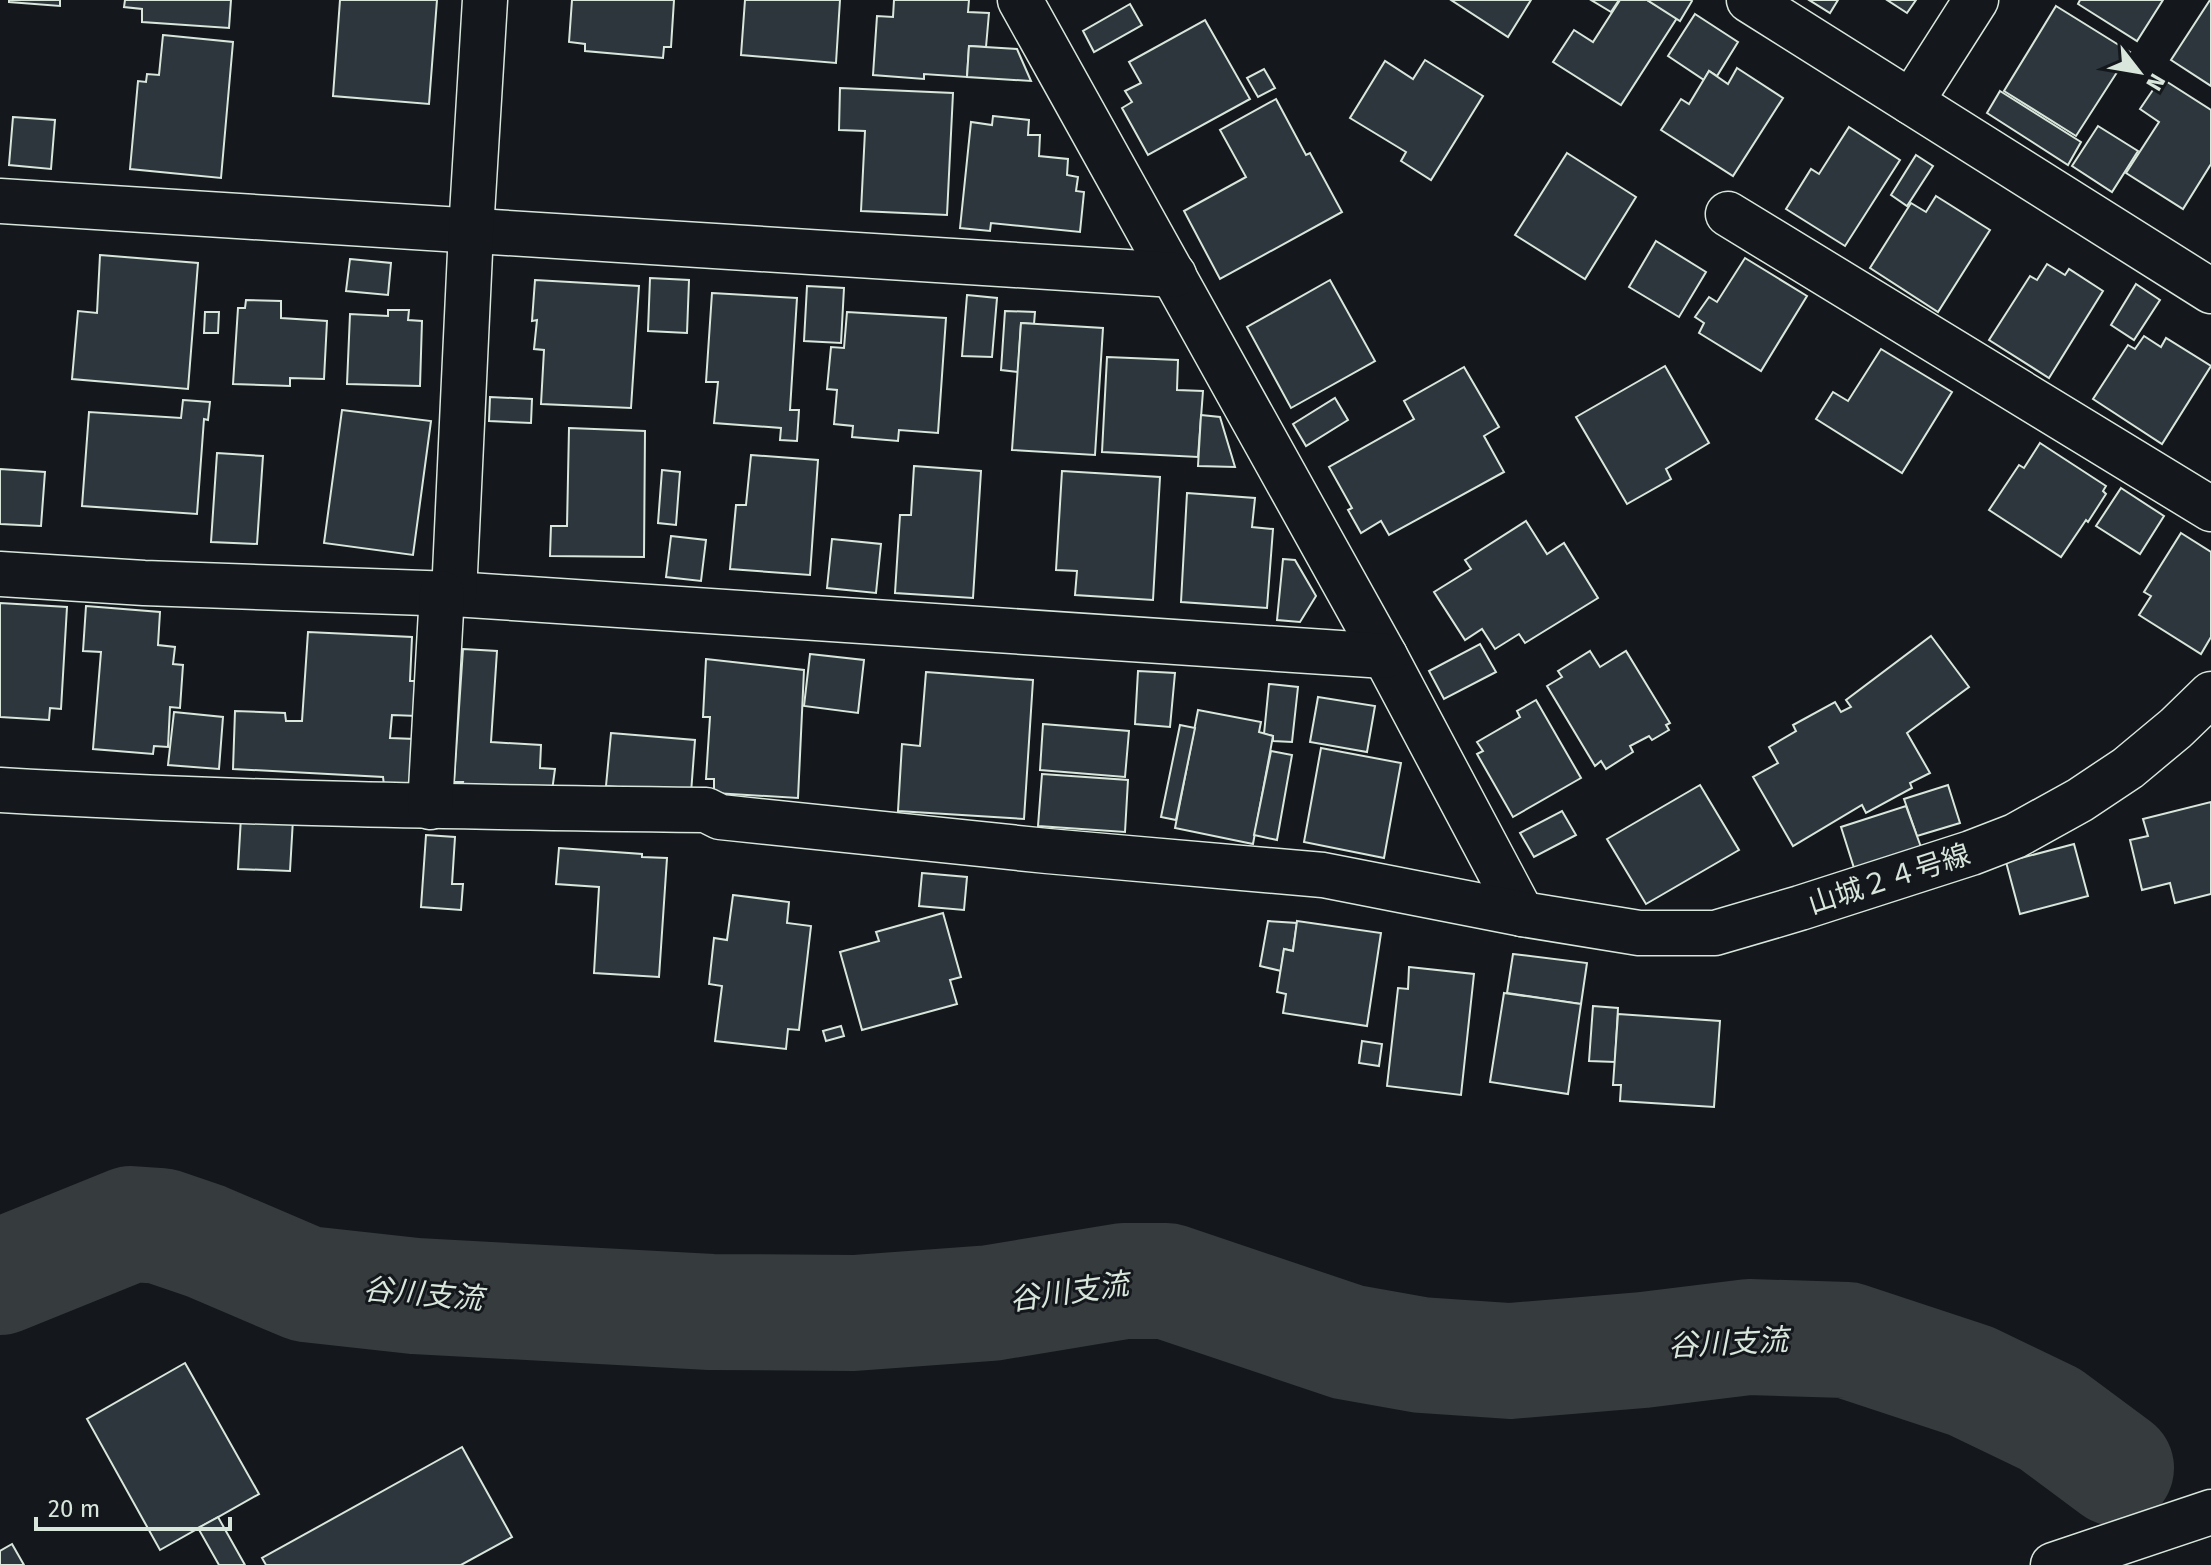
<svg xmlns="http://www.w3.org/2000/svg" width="2211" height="1565" viewBox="0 0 2211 1565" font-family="'Fira Sans','Noto Sans JP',sans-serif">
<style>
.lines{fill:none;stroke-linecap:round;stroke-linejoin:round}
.river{stroke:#363b3e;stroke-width:116}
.building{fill:#2c363c;stroke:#d8e6dc;stroke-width:2}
.street-casing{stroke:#d8e6dc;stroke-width:47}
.primary-casing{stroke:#d8e6dc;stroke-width:47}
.street{stroke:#14181c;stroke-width:44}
.primary{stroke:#14181c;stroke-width:44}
.labels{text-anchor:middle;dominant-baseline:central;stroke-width:6;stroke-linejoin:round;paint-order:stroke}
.street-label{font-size:28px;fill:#d8e6dc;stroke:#14181c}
.water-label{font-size:30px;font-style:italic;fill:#d8e6dc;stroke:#14181c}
</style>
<rect width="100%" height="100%" fill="#14181c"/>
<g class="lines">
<polyline class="river" points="0,1277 131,1224 161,1226 205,1241 306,1284 415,1296 711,1312 854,1313 991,1303 1124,1281 1167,1281 1348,1342 1421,1355 1510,1361 1643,1350 1749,1337 1847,1340 1971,1381 2050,1419 2116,1468"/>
</g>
<g class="building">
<polygon points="9,0 60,0 60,6 9,2"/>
<polygon points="125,0 231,0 229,28 142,22 142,9 124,7"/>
<polygon points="340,0 437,0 429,104 333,96"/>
<polygon points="572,0 674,0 671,47 664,47 663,58 585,51 585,44 569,42"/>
<polygon points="745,0 840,0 836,63 741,55"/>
<polygon points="894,0 969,0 968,12 989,13 986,47 969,46 967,77 924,74 924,79 873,75 877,16 893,17"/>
<polygon points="1451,0 1531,0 1508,37"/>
<polygon points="1591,0 1619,0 1611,12"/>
<polygon points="1620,0 1647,0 1677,18 1621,105 1553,62 1574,30 1593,42"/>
<polygon points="1647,0 1691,0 1692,1 1680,21"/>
<polygon points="1809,0 1838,0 1830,13"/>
<polygon points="1887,0 1916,0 1907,13"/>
<polygon points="2080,0 2163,0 2137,41 2078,4"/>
<polygon points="2210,0 2211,0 2211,86 2171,60"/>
<polygon points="1130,4 1142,25 1094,52 1083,31"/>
<polygon points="2056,6 2130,52 2076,136 2004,91"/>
<polygon points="1695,14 1738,42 1717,76 1709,71 1704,80 1668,56"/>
<polygon points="1205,20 1250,99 1148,155 1122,108 1132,102 1125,91 1141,83 1129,62"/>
<polygon points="163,35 233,42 221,178 130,169 138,81 146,82 147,74 159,75"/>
<polygon points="969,46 1017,49 1031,81 967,77"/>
<polygon points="1425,60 1483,96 1431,180 1401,161 1406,152 1350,118 1385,61 1413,79"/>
<polygon points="1737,68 1783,98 1733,176 1661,130 1681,99 1689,104 1709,71 1728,84"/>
<polygon points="1264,69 1275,88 1258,97 1247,78"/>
<polygon points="2161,78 2211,110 2211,164 2183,209 2126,173 2159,122 2140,109"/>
<polygon points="840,88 953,93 947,215 861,211 865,131 839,130"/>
<polygon points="2000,91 2081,142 2068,165 1987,113"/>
<polygon points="1276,99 1306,155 1310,153 1342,212 1220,279 1184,211 1246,177 1220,130"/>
<polygon points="993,116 1029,120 1028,135 1040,135 1039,156 1068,159 1067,175 1078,177 1076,191 1084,192 1080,232 991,223 990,231 960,228 971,122 992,125"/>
<polygon points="13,117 55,120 51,169 9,165"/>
<polygon points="2098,126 2138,151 2112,192 2072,166"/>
<polygon points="1849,127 1900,160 1845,246 1786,209 1811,169 1819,174"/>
<polygon points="1567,153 1636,197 1585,279 1515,235"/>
<polygon points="1916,155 1933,166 1907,206 1891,195"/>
<polygon points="1936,196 1990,230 1938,312 1870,268 1911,203 1926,212"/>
<polygon points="1656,241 1706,272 1679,317 1629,287"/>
<polygon points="100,255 198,263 188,389 72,379 78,311 97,313"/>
<polygon points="1745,258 1807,296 1761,371 1699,333 1704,323 1695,317 1709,297 1717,302"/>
<polygon points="350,259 391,263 388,295 346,291"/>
<polygon points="2047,264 2065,275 2069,269 2103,291 2049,378 1989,340 2030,276 2037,280"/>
<polygon points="650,278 689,280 687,333 648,331"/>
<polygon points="535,280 639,286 631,408 541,404 544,350 534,349 537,320 532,321"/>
<polygon points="1330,280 1375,361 1291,408 1247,327"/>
<polygon points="2136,284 2160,300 2134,340 2111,325"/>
<polygon points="807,286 844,288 841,343 804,341"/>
<polygon points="712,293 797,298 790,410 799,410 797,441 780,440 781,428 714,423 718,382 706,382"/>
<polygon points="967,295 997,298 992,357 962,356"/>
<polygon points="246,300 281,301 281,318 327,321 324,379 290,378 290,386 233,384 238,308 245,308"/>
<polygon points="388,310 409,310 408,320 422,321 420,386 347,384 350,314 388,316"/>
<polygon points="1005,311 1035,312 1034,324 1021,323 1018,372 1001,370"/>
<polygon points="205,312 219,312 218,333 204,333"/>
<polygon points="847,312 946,318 938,433 899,430 898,441 852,437 853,426 834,424 837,390 827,389 831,347 844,348"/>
<polygon points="1021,323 1103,328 1095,455 1012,450"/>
<polygon points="2144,336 2161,347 2166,338 2211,366 2162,444 2093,399 2128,345 2135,349"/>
<polygon points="1881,349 1952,392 1902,473 1816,419 1833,392 1848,401"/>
<polygon points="1107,357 1178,360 1177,390 1203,391 1198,457 1102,452"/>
<polygon points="1665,366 1709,443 1666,469 1671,479 1627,504 1576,417"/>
<polygon points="1464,367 1499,427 1484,436 1504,472 1389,535 1381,521 1361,533 1348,510 1352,508 1329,467 1414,419 1404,401"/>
<polygon points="490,397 532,399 531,423 489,421"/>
<polygon points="1335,398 1348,420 1306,446 1293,424"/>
<polygon points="183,400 210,402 208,420 204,419 197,514 82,506 89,412 181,418"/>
<polygon points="342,410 431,421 413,555 324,543"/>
<polygon points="1201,415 1220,417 1235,467 1198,466"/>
<polygon points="569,428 645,431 644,557 550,556 551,526 567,526"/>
<polygon points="2040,443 2106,486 2103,491 2106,494 2088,522 2086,520 2061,557 1989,510 2019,465 2024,468"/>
<polygon points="217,453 263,456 257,544 211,542"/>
<polygon points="751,455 818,460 810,575 730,569 736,505 746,505"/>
<polygon points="914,466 981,471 973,598 895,593 900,515 911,515"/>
<polygon points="0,469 45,472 41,526 0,524"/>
<polygon points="662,470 680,472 676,525 658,523"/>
<polygon points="1062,471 1160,477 1153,600 1075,595 1077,571 1056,570"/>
<polygon points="2121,488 2164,516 2140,554 2096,526"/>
<polygon points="1187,493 1255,498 1252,527 1273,529 1267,608 1181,602"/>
<polygon points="1526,521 1547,554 1564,543 1598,598 1525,643 1519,634 1495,649 1482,629 1465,640 1434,592 1471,569 1465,560"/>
<polygon points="2181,533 2211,552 2211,637 2201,654 2139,615 2151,596 2144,592"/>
<polygon points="671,536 706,540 701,581 666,577"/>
<polygon points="832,539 881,544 876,593 827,588"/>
<polygon points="1283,559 1295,560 1316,596 1300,622 1277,620"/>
<polygon points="0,603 67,607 61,709 50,708 49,720 0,717"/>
<polygon points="86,606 160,612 158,645 175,647 173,664 183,665 180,708 170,707 168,747 154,746 153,754 93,749 101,652 83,651"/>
<polygon points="308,632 412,637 410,681 419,681 417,716 392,715 390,738 415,739 412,786 384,785 383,777 233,769 235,711 285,713 286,721 302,721"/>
<polygon points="1931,636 1969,687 1907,733 1930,773 1910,783 1912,788 1866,813 1862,805 1793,846 1753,777 1778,763 1769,747 1796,731 1793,725 1835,702 1841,712 1851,707 1846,700"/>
<polygon points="1480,644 1496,672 1444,699 1429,671"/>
<polygon points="463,649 497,651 491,742 541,745 540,768 555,769 552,791 462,786 463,782 454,782"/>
<polygon points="1590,651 1600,667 1626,651 1670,723 1666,725 1669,730 1652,740 1649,736 1630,746 1633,752 1606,769 1601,761 1595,766 1547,686 1562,677 1558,671"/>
<polygon points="810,654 864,660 858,713 804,706"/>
<polygon points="706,659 804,670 798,798 714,793 714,779 706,779 710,717 703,717"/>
<polygon points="1138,671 1175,673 1170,727 1135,724"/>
<polygon points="926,672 1033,680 1024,819 898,811 902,744 920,746"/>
<polygon points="1269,684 1298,687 1292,742 1273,741 1273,736 1264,734"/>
<polygon points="1318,697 1375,706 1367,752 1310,742"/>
<polygon points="1536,700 1581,778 1513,817 1477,754 1483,751 1477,742 1520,717 1517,711"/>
<polygon points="1198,710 1261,722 1259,732 1273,736 1253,844 1175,828"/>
<polygon points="174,712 223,717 219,769 168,765"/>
<polygon points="1043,724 1129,731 1125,777 1040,770"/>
<polygon points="1180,725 1195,728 1176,820 1161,817"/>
<polygon points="611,733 695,740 691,793 606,786"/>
<polygon points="1321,748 1401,763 1384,858 1304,842"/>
<polygon points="1271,751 1292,755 1277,840 1254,835"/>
<polygon points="1042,774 1128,780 1125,832 1038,826"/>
<polygon points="1700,785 1739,850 1646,904 1607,839"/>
<polygon points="1948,785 1960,823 1917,836 1904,799"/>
<polygon points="2211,802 2211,894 2175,903 2170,883 2142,890 2130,840 2148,836 2143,819"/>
<polygon points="1906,806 1921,847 1854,868 1841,827"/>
<polygon points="1562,811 1576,835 1534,857 1520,833"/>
<polygon points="241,817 293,819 290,871 238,869"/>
<polygon points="426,835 455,837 452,884 463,884 461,910 421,907"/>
<polygon points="2074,844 2088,896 2020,914 2006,862"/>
<polygon points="559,848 642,854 642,857 667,858 659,977 594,973 599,887 556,884"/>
<polygon points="922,873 967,877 964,910 919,906"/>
<polygon points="733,895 789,902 787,923 811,926 799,1030 788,1029 786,1049 715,1041 722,986 709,984 714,938 727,940"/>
<polygon points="943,913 961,977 950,980 957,1004 862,1030 840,952 879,941 876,932"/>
<polygon points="1268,921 1297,923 1293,951 1284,949 1281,971 1260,966"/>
<polygon points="1297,921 1381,933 1367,1026 1283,1013 1286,994 1277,992 1284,949 1293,951"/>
<polygon points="1513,954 1587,963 1581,1004 1507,993"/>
<polygon points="1409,967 1474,974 1461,1095 1387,1086 1398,988 1408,989"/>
<polygon points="1504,993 1581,1004 1568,1094 1490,1082"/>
<polygon points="1593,1006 1618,1008 1615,1062 1589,1061"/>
<polygon points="1618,1014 1720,1021 1714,1107 1620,1101 1621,1085 1613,1085"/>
<polygon points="841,1026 844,1036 826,1041 823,1031"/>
<polygon points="1362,1041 1382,1044 1379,1066 1359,1063"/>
<polygon points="185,1363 259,1494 160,1550 87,1419"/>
<polygon points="462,1447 512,1537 461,1565 266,1565 262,1558"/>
<polygon points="218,1517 245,1565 219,1565 198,1528"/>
<polygon points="12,1544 24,1565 0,1565 0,1551"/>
</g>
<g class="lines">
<g class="street-casing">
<g id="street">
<polyline points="1020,0 1385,656 1522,914"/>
<polyline points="1749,0 2211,291"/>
<polyline points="1911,102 1976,0"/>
<polyline points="0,201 1174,275"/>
<polyline points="1728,214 2211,509"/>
<polyline points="0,574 144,583 454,594 1385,656"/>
<polyline points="454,594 471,231 485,0"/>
<path d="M0,790c235,14 471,17 706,20l14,7 327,34 276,24 199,39 117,19h76l85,-25 171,-55 44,-17 65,-36 48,-32 48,-40 35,-34"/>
<polyline points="430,807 442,593"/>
</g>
</g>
<g class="primary-casing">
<polyline id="primary" points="2053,1565 2211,1512"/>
</g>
<use href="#street" class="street"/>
<use href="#primary" class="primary"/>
</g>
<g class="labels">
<g class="street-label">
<text transform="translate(1889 879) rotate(-18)">山城２４号線</text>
</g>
<g class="water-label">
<text transform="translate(1069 1292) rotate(-8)">谷川支流</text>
<text transform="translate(423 1294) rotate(5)">谷川支流</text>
<text transform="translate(1728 1343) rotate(-3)">谷川支流</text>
</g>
</g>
<g transform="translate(2139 72) rotate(121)" stroke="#14181c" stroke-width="6" paint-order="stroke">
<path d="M0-6L14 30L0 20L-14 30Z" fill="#d8e6dc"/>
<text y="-12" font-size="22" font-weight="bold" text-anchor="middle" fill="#d8e6dc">N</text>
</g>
<path d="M36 1517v12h194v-12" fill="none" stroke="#d8e6dc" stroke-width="4"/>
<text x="48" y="1517" font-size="24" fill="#d8e6dc" stroke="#14181c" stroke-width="6" paint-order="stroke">20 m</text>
</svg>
